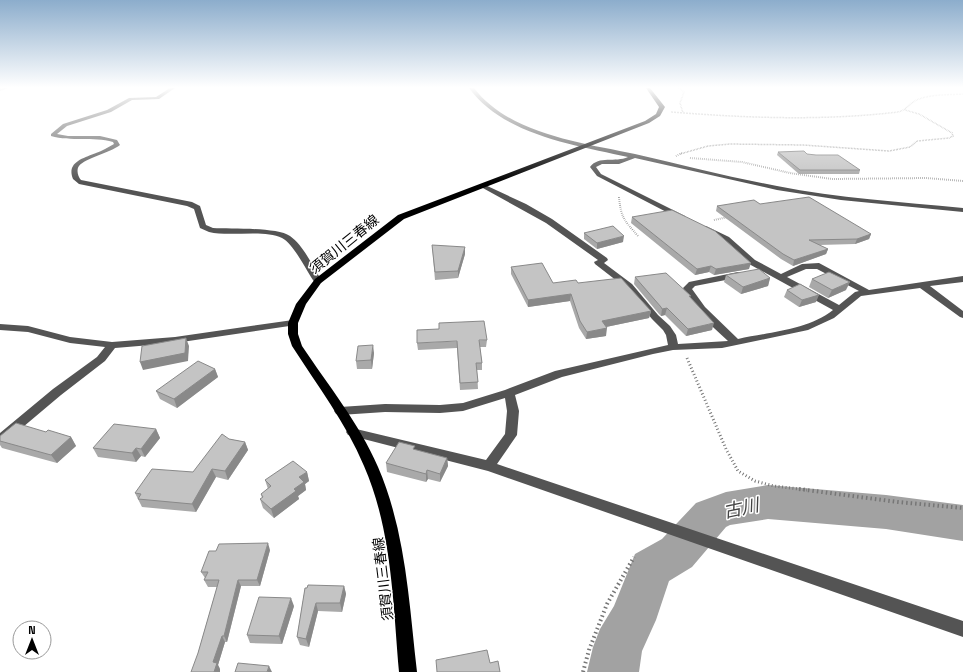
<svg xmlns="http://www.w3.org/2000/svg" width="963" height="672" viewBox="0 0 963 672" font-family="'Space Grotesk','Noto Sans JP',sans-serif">
<style>
.lines{fill:none;stroke-linecap:round;stroke-linejoin:round}
.stream{fill:#a2a2a2;fill-rule:evenodd}
.river{fill:#a2a2a2;fill-rule:evenodd}
.path-far3{stroke:#767676;stroke-width:1.5;stroke-dasharray:0.5 1;stroke-linecap:butt}
.path-far2{stroke:#767676;stroke-width:2;stroke-dasharray:0.5 1.5;stroke-linecap:butt}
.path-far1{stroke:#767676;stroke-width:3;stroke-dasharray:1 2.5;stroke-linecap:butt}
.path{stroke:#767676;stroke-width:4;stroke-dasharray:1.5 3;stroke-linecap:butt}
.minor{fill:#545454;fill-rule:evenodd}
.major{fill:#000;fill-rule:evenodd}
.wall{fill:#a9a9a9}
.shaded-wall{fill:#898989}
.building{fill:#c4c4c4;stroke:#898989}
.labels{text-anchor:middle;dominant-baseline:central;stroke-width:3;stroke-linejoin:round;paint-order:stroke}
.street-label{font-size:14px;fill:#000;stroke:#fff}
.near-water-label{font-size:18px;font-style:italic;fill:#434343;stroke:#fff}
</style>
<rect width="100%" height="100%" fill="#fff"/>
<g class="lines">
<polygon class="stream" points="4,88 8,88 0,91 0,89"/>
<polygon class="river" points="768,485 886,495 963,505 963,541 886,529 768,519 730,525 726,527 692,567 669,581 656,620 642,651 639,672 587,672 593,647 600,629 614,606 635,554 662,539 696,503 726,492"/>
<g class="path-far3">
<polyline points="679,88 684,92 680,103 683,113"/>
<path d="M671,112c76,6 151,9 227,0 9,-2 12,-10 21,-13 14,-5 30,-4 44,-5"/>
<polyline points="680,154 708,146 730,144 803,145 889,151 910,147 917,141 949,138 953,136 952,133 919,114 905,110"/>
</g>
<g class="path-far2">
<polyline points="676,156 682,153"/>
<polyline points="690,158 742,162 790,173 832,179 926,178 963,181"/>
<path d="M619,197c2,21 5,23 19,39"/>
<polyline points="714,220 728,217"/>
</g>
<polyline class="path-far1" points="687,358 726,449 738,471 755,481 774,486 807,490"/>
<g class="path">
<polyline points="799,489 898,502 963,508"/>
<polyline points="583,672 589,650 607,604 634,557"/>
</g>
<g class="minor">
<path d="M170,88h5l-16,11 -27,1 -21,12 -44,14 -10,8 11,2h32l17,4 3,5c-10,8 -35,13 -41,21 -3,4 -1,11 2,14l111,22 8,4 6,19 7,3c17,1 64,-1 77,8 14,10 23,31 32,45l-1,2h-6c-8,-11 -21,-39 -33,-45 -18,-9 -52,-1 -73,-6l-9,-4 -6,-19 -7,-3 -108,-22 -6,-5c-7,-17 11,-21 23,-26 6,-2 12,-6 18,-9l-1,-2c-20,-6 -42,0 -62,-6v-2l12,-10 44,-14 22,-12 27,-1z"/>
<path d="M469,88h5c35,46 108,55 161,66 47,11 94,23 142,32 61,12 124,16 186,22v4l-122,-12 -64,-10 -142,-32 -16,6h-17l-6,3 5,7 84,42 -1,2h-6l-81,-42 -7,-9c9,-12 25,-4 38,-10 -53,-12 -125,-22 -159,-69z"/>
<path d="M483,184l43,20 26,15 55,39 1,2 -4,3 28,21 26,31 12,11 6,9 2,9 50,-3c-17,-16 -36,-31 -45,-53l6,-6 49,-10 3,1 1,2 -1,2 -46,9 -3,3 13,18 33,32c31,-7 70,-9 95,-29l-84,-46 -26,-23 -20,-11v-4h3l23,11 26,23 26,14 21,-10 17,-1 50,27 94,-14v6l-33,4 33,25v7l-3,-1 -40,-29 -59,8 -27,22 -26,12 -86,18 -49,2 -20,4 -91,23 -47,18 4,16 -2,24 -20,29 466,157v16l-475,-166 -140,-36 -2,-3 2,-3 4,-1 134,32 19,-26 2,-23 -2,-13 -42,13 -23,2 -55,-1 -45,3 -4,-1 -2,-3 2,-3 4,-1 45,-3 55,1 23,-2 42,-13 50,-19 113,-26 -2,-10 -3,-5 -11,-11 -26,-31 -31,-24 -1,-2 4,-2 -52,-37 -65,-36 -1,-1zM806,269h11l42,22 -4,1 -16,13 -52,-28z"/>
<polygon points="293,320 298,323 296,325 175,343 115,348 105,361 61,395 4,443 0,445 0,433 53,389 97,357 105,347 70,343 28,332 0,330 0,324 28,326 70,337 112,342 175,337"/>
</g>
<path class="major" d="M646,88h4l15,19 -5,9 -11,7 -245,96 -83,64 -15,21 -8,19v11l4,12c26,39 57,77 76,121 28,65 31,136 39,205h-18c-6,-69 -7,-142 -35,-206 -18,-43 -47,-81 -72,-120l-4,-12v-11l8,-19 19,-25 83,-64 247,-94 11,-7 3,-7z"/>
</g>
<g class="wall">
<polygon points="778,152 807,154 860,170 859,174 799,174 777,155"/>
<polygon points="760,204 871,234 869,239 855,244 819,245 828,249 826,254 793,266 781,259 716,211 717,206"/>
<polygon points="632,217 749,269 714,275 709,272 695,275 631,223"/>
<polygon points="584,233 623,242 597,249 584,239"/>
<polygon points="432,245 465,254 458,278 435,280"/>
<polygon points="511,267 553,283 578,283 651,311 649,318 606,327 606,336 586,339 579,328 570,301 528,307 511,274"/>
<polygon points="726,275 770,278 768,286 741,294 724,282"/>
<polygon points="635,277 690,298 712,330 686,336 665,315 661,316 659,314 634,284"/>
<polygon points="812,279 846,290 828,298 809,287"/>
<polygon points="787,290 816,302 799,307 784,297"/>
<polygon points="487,340 486,347 480,347 482,363 482,370 477,370 478,389 460,390 457,348 418,350 417,343"/>
<polygon points="374,353 372,369 357,369 356,361"/>
<polygon points="215,369 218,377 177,408 160,399 156,391"/>
<polygon points="156,429 160,438 145,457 141,456 136,462 98,457 93,448"/>
<polygon points="46,432 71,437 76,446 57,463 2,448 0,445 0,436"/>
<polygon points="229,439 245,442 248,450 228,480 216,477 196,512 142,507 135,493 193,472"/>
<polygon points="415,450 447,458 448,466 440,482 428,479 426,482 387,472 386,463"/>
<polygon points="307,472 309,481 305,484 306,490 298,496 299,499 274,518 263,508 260,499 262,498 261,494 268,489 265,480"/>
<polygon points="270,550 260,586 241,586 227,642 225,642 218,665 220,669 198,653 217,587 208,587 204,580 205,578 201,572"/>
<polygon points="344,586 346,594 342,612 318,611 309,647 300,645 297,637 305,588"/>
<polygon points="294,606 282,644 250,643 247,635"/>
</g>
<g class="shaded-wall">
<polygon points="871,234 869,239 855,244 857,239"/>
<polygon points="624,236 623,242 597,249 597,243"/>
<polygon points="465,247 465,254 458,278 458,271"/>
<polygon points="828,249 826,254 793,266 794,260"/>
<polygon points="751,263 749,269 714,275 716,269"/>
<polygon points="711,266 709,272 695,275 697,269"/>
<polygon points="770,278 768,286 741,294 743,287"/>
<polygon points="850,282 846,290 828,298 832,290"/>
<polygon points="571,294 570,301 528,307 528,300"/>
<polygon points="819,295 816,302 799,307 802,300"/>
<polygon points="667,308 665,315 661,316 662,309"/>
<polygon points="651,311 649,318 601,328 602,321"/>
<polygon points="714,323 712,330 686,336 688,329"/>
<polygon points="607,328 606,336 586,339 587,332"/>
<polygon points="186,338 189,346 188,361 143,370 140,362"/>
<polygon points="373,345 374,353 372,369 371,360"/>
<polygon points="215,369 218,377 177,408 174,399"/>
<polygon points="156,429 160,438 145,457 141,449"/>
<polygon points="71,437 76,446 57,463 51,455"/>
<polygon points="245,442 248,450 228,480 225,471"/>
<polygon points="136,448 141,456 136,462 132,453"/>
<polygon points="447,458 448,466 440,482 440,474"/>
<polygon points="212,469 216,477 196,512 192,504"/>
<polygon points="427,470 428,479 426,482 426,474"/>
<polygon points="307,472 309,481 305,484 306,490 298,496 299,499 274,518 271,509 294,489 299,477"/>
<polygon points="268,543 270,550 260,586 257,580"/>
<polygon points="238,580 241,586 227,642 224,636"/>
<polygon points="344,586 346,594 342,612 340,603"/>
<polygon points="291,598 294,606 282,644 279,636"/>
<polygon points="316,603 318,611 309,647 306,639"/>
<polygon points="222,636 225,642 218,665 220,669 220,672 214,672 213,662"/>
<polygon points="269,666 272,672 267,672"/>
</g>
<g class="building">
<polygon points="804,151 807,154 816,155 838,155 860,170 800,170 778,152"/>
<polygon points="809,197 871,234 857,239 809,240 828,249 794,260 783,254 717,206 754,200 760,204"/>
<polygon points="672,210 715,231 751,263 716,269 711,266 697,269 632,217"/>
<polygon points="613,226 624,236 597,243 584,233"/>
<polygon points="432,245 465,247 458,271 435,272"/>
<polygon points="542,263 553,283 576,280 578,283 621,278 651,311 602,321 607,328 587,332 580,321 571,294 528,300 511,267"/>
<polygon points="759,269 770,278 743,287 726,275"/>
<polygon points="829,272 850,282 832,290 812,279"/>
<polygon points="666,273 691,296 689,296 714,323 688,329 667,308 662,309 661,307 635,277"/>
<polygon points="800,284 819,295 802,300 787,290"/>
<polygon points="484,321 487,340 479,340 482,363 476,363 478,382 460,383 457,341 417,343 417,330 439,329 439,323"/>
<polygon points="186,338 185,353 140,362 142,346"/>
<polygon points="373,345 371,360 356,361 358,346"/>
<polygon points="198,361 215,369 174,399 156,391"/>
<polygon points="16,423 46,432 48,430 71,437 51,455 0,441 0,436"/>
<polygon points="114,424 156,429 141,449 136,448 132,453 93,448"/>
<polygon points="222,434 229,439 245,442 225,471 212,469 192,504 138,499 141,494 135,493 152,469 193,472"/>
<polygon points="399,442 415,446 413,449 447,458 440,474 427,470 426,474 386,463"/>
<polygon points="293,461 307,472 299,477 304,482 294,489 296,491 271,509 260,499 263,497 261,494 271,486 265,480"/>
<polygon points="268,543 257,580 238,580 224,636 222,636 213,662 217,663 214,672 191,672 198,653 219,580 204,580 208,572 201,572 209,551 216,551 219,544"/>
<polygon points="308,585 344,586 340,603 316,603 306,639 297,637 305,588 307,588"/>
<polygon points="259,597 291,598 279,636 247,635"/>
<polygon points="487,650 490,663 498,661 500,672 437,672 436,660"/>
<polygon points="238,663 269,666 267,672 235,672"/>
</g>
<linearGradient id="sky" x2="0" y2="1"><stop stop-color="#8cadcc"/><stop offset="0.48" stop-color="#fff"/><stop offset="1" stop-color="#fff" stop-opacity="0"/></linearGradient>
<rect width="963" height="182" fill="url(#sky)"/>
<g class="labels">
<g class="street-label">
<text transform="translate(344 244) rotate(-39)">須賀川三春線</text>
<text transform="translate(383 579) rotate(-97)">須賀川三春線</text>
</g>
<g class="near-water-label">
<text transform="translate(741 508) rotate(-12)">古川</text>
</g>
</g>
<g transform="translate(32 640)"><circle r="19" fill="#ffffff" stroke="#999999"/>
<path d="M0-3L7 15L0 10L-7 15Z" fill="#000000"/>
<text y="-6" font-size="11" font-weight="bold" text-anchor="middle" fill="#000000">N</text>
</g>
</svg>
